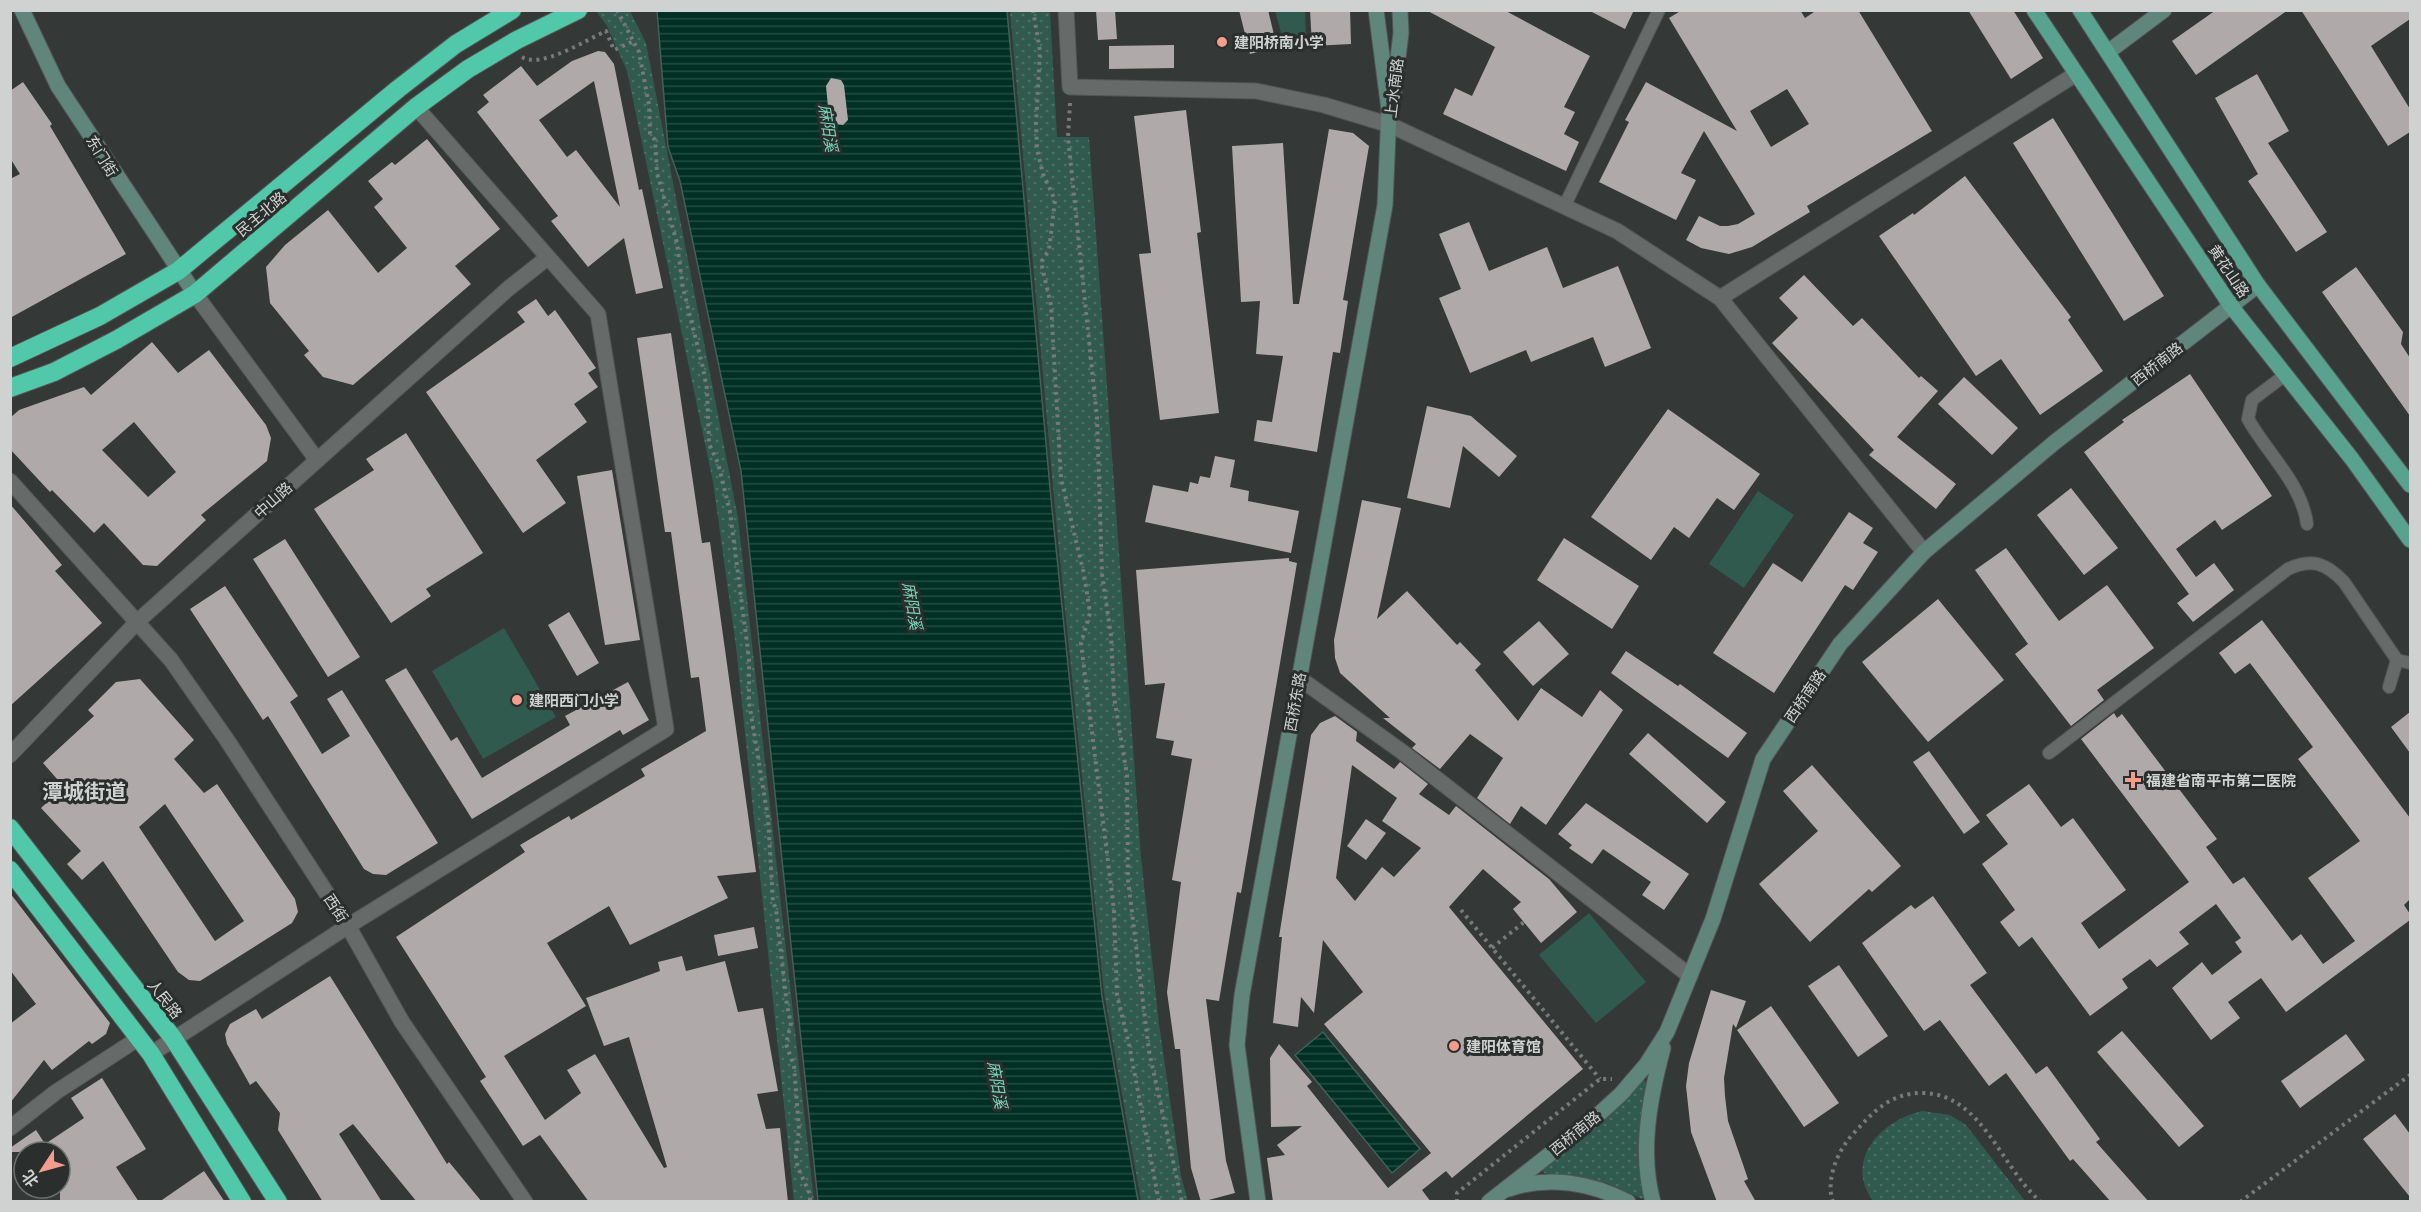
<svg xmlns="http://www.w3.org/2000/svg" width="2421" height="1212" viewBox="0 0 2421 1212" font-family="Poppins,'Noto Sans SC',sans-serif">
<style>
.green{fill:url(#green-dots)}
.pitch{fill:#305a4d}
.water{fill:url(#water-rules);stroke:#3e6158;stroke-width:1.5}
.building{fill:#afaaa9;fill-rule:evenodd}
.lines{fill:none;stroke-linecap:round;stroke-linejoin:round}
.lane-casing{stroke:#525554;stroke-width:14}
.street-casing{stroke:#525554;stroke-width:17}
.secondary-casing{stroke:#525554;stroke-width:17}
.primary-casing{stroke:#525554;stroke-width:17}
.highway-casing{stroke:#525554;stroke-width:20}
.path{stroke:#777a79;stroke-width:4;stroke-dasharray:3 4.5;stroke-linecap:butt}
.lane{stroke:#666a69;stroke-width:12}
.street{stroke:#666a69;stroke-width:15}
.secondary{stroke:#60867c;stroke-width:15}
.primary{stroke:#59a28f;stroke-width:15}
.highway{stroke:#51c8a9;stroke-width:18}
.poi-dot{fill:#f49d8c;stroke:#2a2e2d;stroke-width:2}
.labels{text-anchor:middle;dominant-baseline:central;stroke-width:6;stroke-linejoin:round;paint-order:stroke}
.poi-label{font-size:15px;font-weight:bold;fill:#d0d2d1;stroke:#2a2e2d;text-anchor:start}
.street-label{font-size:15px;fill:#d0d2d1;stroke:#2a2e2d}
.water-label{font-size:16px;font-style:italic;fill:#77d5b9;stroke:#2a2e2d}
.district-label{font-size:21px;font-weight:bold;fill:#d0d2d1;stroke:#2a2e2d}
</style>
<defs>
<pattern id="green-dots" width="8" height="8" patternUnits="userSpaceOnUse" patternTransform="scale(1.5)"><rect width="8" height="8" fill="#305a4d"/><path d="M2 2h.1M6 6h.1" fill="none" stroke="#4d7166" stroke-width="1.8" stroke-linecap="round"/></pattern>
<pattern id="water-rules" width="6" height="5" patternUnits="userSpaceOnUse" patternTransform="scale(1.5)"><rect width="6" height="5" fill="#003024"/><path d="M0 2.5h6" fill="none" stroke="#244d43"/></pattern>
</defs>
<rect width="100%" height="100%" fill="#343837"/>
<g class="green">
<polygon points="596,11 630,11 646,43 738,518 814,1201 794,1201 736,647 713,482 627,71 607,26"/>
<polygon points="1010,11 1050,11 1057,137 1089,137 1141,857 1159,1024 1181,1176 1188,1201 1141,1201 1104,992 1057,530"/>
<polygon points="1643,1078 1648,1086 1645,1196 1642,1199 1606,1183 1544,1173 1542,1169"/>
<path d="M1923,1111l27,4 16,10 59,76h-152c-30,-41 9,-82 50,-90z"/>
</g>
<g class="pitch">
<polygon points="1275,11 1305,11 1306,34 1282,36"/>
<polygon points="1758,491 1794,515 1744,588 1709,564"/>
<polygon points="504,628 556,717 483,759 432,671"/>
<polygon points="1589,913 1646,982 1596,1023 1539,955"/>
</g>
<g class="water">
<polygon points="657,11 1007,11 1051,499 1102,997 1138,1201 818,1201 741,471 680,181 668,147"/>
<polygon points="1323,1032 1420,1149 1392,1173 1295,1055"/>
</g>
<g class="building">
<polygon points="1096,10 1115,10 1117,39 1098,40"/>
<polygon points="1239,10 1268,10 1277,47 1250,54"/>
<polygon points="1310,10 1350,10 1351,44 1312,46"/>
<polygon points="1426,10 1504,10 1590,56 1564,107 1575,112 1564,134 1579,142 1566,171 1443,114 1455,88 1472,96 1495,47"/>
<polygon points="1588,10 1634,10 1625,29"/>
<path d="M1682,10h118l5,8 12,-8h41l74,121 -125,75 3,6 -58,35 -23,7 -28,-6 -15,-8 13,-24 21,10h8l10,-2 17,-10 -51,-83 -23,42 15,7 -20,40 -77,-38 30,-60 -4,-2 21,-38 91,49 -68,-113zM1787,89l22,35 -38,23 -21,-36z"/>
<polygon points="1968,10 2013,10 2043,58 2011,79"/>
<polygon points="2216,10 2288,10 2196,75 2172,41"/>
<polygon points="2301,10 2410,10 2410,19 2371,46 2410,109 2410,132 2388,146"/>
<polygon points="1174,45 1174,68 1109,69 1109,46"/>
<path d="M598,51l7,1 9,12 25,126 3,-1 21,99 -27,6 -12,-56 -36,29 -37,-46 7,-5 -81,-104 12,-10 -6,-7 38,-29 16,20 35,-25zM594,81l26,126 -44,-57 -9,7 -28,-37z"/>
<polygon points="2257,74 2289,131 2268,143 2327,232 2296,252 2248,181 2258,174 2215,98"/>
<polygon points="831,78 841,80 844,85 848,120 843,125 835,124 829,118 826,86"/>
<polygon points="23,82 52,124 50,126 126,254 10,318 10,179 20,174 10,158 10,91"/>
<polygon points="1186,110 1201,232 1197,233 1219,413 1160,420 1139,254 1151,253 1134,116"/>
<polygon points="2053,118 2164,296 2124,321 2013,143"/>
<polygon points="1329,129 1353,133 1369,146 1343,300 1348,301 1340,353 1333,352 1317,452 1254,441 1257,420 1272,422 1283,356 1256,354 1260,301 1241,302 1232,146 1283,143 1293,304 1299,304"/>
<polygon points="427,139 500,229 455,266 471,284 353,385 323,377 304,355 309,351 270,303 266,267 285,245 328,210 378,273 407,248 374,207 383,199 368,181 392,162 395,165"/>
<polygon points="1965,176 2071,317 2068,320 2103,371 2040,415 2001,359 1976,376 1879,236 1913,213 1914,215"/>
<polygon points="1469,222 1489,271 1547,247 1563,288 1618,266 1651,348 1605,367 1593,337 1531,362 1526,350 1470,373 1439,298 1461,289 1439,234"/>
<polygon points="2356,267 2403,332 2401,344 2410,358 2410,416 2322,292"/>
<polygon points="1804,275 1853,326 1862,318 1919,378 1921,376 1938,391 1897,437 1956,484 1936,509 1869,455 1874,450 1772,343 1798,318 1779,298"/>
<polygon points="536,299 548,316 555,310 596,368 588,373 598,387 574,404 587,422 536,460 566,503 523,533 426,392 525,322 517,312"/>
<polygon points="671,333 702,543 710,542 756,872 717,876 728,898 630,945 609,906 547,943 586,1006 504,1056 545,1120 581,1093 567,1070 595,1054 664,1168 667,1167 629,1037 604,1046 586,998 660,971 658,962 682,956 686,971 725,961 738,1012 763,1008 778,1091 757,1094 766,1129 780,1128 788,1202 589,1202 540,1135 523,1146 480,1081 486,1077 396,937 525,852 520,845 569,816 571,820 645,776 641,769 706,731 699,677 691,678 671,532 665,532 637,338"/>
<path d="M152,342l26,31 31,-23 57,75 5,13 -4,23 -66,54 5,5 -49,46 -14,-1 -39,-42 -10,10 -42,-43 -2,2 -40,-43v-31l9,-8 65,-23 7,8zM134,422l42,50 -28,25 -46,-47z"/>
<polygon points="2190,374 2272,496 2222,530 2215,520 2176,549 2196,577 2214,563 2234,590 2193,622 2177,603 2189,594 2084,452 2124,422 2122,420"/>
<polygon points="1964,377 2018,428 1992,455 1938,404"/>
<polygon points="1427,406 1471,416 1517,456 1499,477 1463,446 1450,508 1407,498"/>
<polygon points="1668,409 1760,474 1734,510 1717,498 1689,538 1674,527 1651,560 1591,517"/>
<polygon points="406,433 483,553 426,589 431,596 391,623 314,509 374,470 366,459"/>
<polygon points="1215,456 1235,460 1230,487 1249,491 1248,501 1299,511 1291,553 1145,522 1153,485 1188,492 1190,482 1198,484 1200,476 1210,478"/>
<polygon points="612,470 640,640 605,645 577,476"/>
<polygon points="2071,488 2118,548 2084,575 2037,515"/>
<polygon points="1362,500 1401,508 1377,619 1407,591 1457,645 1460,642 1481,664 1475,670 1518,721 1541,688 1582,717 1600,690 1623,710 1546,825 1521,806 1510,824 1477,798 1503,758 1470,734 1440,769 1412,748 1416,744 1383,718 1390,718 1340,673 1335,658 1334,640"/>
<polygon points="10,504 62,565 55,571 102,623 10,706"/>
<polygon points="1849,512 1873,528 1863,543 1878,552 1853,590 1845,585 1774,693 1713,653 1773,563 1802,582"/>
<polygon points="1564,538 1639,586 1612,629 1537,580"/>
<polygon points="285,539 360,657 328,677 253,559"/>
<polygon points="2006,548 2059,621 2107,585 2154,648 2097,690 2104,700 2071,726 2015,654 2028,644 1975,570"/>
<polygon points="1289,558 1289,561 1297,563 1241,893 1237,892 1219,1001 1206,999 1226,1161 1235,1193 1201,1202 1191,1168 1180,1049 1175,1049 1167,992 1181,882 1172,880 1192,759 1171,755 1174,741 1156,738 1165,683 1145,685 1136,570"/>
<polygon points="225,586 298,696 290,702 322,754 350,736 327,699 342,690 438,843 386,875 373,874 364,869 268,716 263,720 190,609"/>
<polygon points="1938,599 2004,680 1928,742 1862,662"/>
<polygon points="569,612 599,663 577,676 548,625"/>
<polygon points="2262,620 2410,818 2410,899 2404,905 2410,914 2410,920 2286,1012 2261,978 2228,1002 2240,1018 2211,1040 2172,988 2202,962 2212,975 2242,952 2235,942 2241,938 2216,904 2179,932 2189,944 2157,967 2150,959 2122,979 2128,988 2090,1016 2032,937 2019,947 2000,922 2015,910 1982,864 2008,844 1986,815 2029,784 2061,827 2073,818 2126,890 2081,923 2099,949 2189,882 2081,739 2114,713 2117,718 2122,714 2217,839 2206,847 2233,884 2244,877 2292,941 2301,934 2323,964 2355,941 2308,878 2360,841 2298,759 2313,747 2250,663 2235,674 2219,653"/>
<polygon points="1539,621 1569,654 1533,686 1503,652"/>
<polygon points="1626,651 1678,686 1680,684 1747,733 1728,758 1611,673"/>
<polygon points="406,668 451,741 457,737 482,778 570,725 565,716 628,682 649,720 623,735 620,730 472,819 385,680"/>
<path d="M140,679l54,61 -20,19 30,34 13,-9 78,115 3,13 -6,11 -92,58 -11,-1 -11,-8 -75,-111 -21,19 -15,-16 14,-13 -40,-43 13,-12 -8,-7 11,-10 -14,-16 51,-47 -6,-6 28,-28zM165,804l79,117 -29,20 -76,-114z"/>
<polygon points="2410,712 2410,753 2391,727"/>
<path d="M1335,716l22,16 -1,9 38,28 6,-7 28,22 -9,10 30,21 7,-9 93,73 28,33 -36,31 -28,-34 8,-7 -38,-33 -34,38 134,162 -131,109 -6,-7 -24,19 9,12h-158l-6,-44 18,-3 -8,-10 25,-19 -31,1 -1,-69 9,-14 33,38 -5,4 81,102 43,-35 -107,-129 39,-32 -40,-52 -9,73 -13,-16 -3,30 -25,-4 9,-86h-3l32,-202 9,-12zM1352,765l45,33 -15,23 39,27 -27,29 -12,-10 -27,34 -19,-23z"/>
<polygon points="1648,733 1726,802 1707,823 1629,754"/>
<polygon points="1929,751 1980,822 1964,834 1913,762"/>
<polygon points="1812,765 1901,866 1872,892 1869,889 1810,942 1759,884 1818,831 1783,791"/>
<polygon points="1586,803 1689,874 1664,910 1642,895 1651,882 1603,849 1592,864 1569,848 1572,845 1558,834"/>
<polygon points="1366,819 1386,833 1366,860 1347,846"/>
<polygon points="10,893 110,1023 106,1034 92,1044 89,1041 52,1070 44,1060 10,1103 10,1024 36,1004 10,970"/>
<polygon points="1933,896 1987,973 1970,985 2036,1074 2047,1066 2100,1139 2096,1142 2149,1202 2111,1202 2073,1159 2070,1161 2006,1073 1989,1086 1940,1020 1924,1031 1862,943 1911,905 1915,909"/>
<polygon points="754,927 758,948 718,956 714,935"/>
<polygon points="1839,965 1888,1036 1858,1057 1808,986"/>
<polygon points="330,976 447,1164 449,1162 482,1202 417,1202 353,1124 339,1134 382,1202 323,1202 278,1130 280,1113 256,1081 250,1085 227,1044 225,1034 230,1024 256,1009 262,1019"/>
<polygon points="1711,990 1746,1001 1736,1028 1733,1024 1724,1078 1725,1096 1728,1121 1748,1179 1744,1181 1756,1202 1717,1202 1691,1132 1686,1086 1689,1063"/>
<polygon points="1771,1006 1839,1103 1804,1127 1737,1030"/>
<polygon points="2122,1031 2204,1126 2179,1147 2097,1052"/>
<polygon points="2346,1034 2365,1060 2300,1108 2281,1081"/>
<polygon points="102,1078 146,1149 116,1167 139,1202 60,1202 60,1152 10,1152 10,1148 36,1130 45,1144 84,1118 71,1098"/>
<polygon points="2395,1114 2410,1134 2410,1197 2363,1139"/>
<polygon points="204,1171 225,1202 159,1202"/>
</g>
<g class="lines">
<g class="lane-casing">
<g id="lane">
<polyline points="1564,207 1659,10"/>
<path d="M2285,375l-33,25 -4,19c19,34 54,65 59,105"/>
<polyline points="2389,687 2397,660"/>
<path d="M2049,753l239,-184c24,-11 38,-6 56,13l53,78 13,3"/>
</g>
</g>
<g class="street-casing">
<g id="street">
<polyline points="1066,10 1070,87 1256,91 1324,105 1390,125 1617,231 1720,298 1924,552"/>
<polyline points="195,294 317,460"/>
<polyline points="1720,298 2076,74"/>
<polyline points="10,481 171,660 227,740 348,926 402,1022 525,1202"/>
<polyline points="1299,678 1401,751 1690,976"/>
<polyline points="10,755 138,621 509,288 547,258"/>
<polyline points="151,1054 348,926 666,729 598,314 416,107"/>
<polyline points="10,1128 56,1092 139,1038"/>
</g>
</g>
<g class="secondary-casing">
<g id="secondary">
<polyline points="22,10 58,86 195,294"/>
<polyline points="2108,52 2164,10"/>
<polyline points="1393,99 1401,33 1400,10"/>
<path d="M1509,1189c39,-14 83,-6 119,13"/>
<polyline points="1258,1202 1237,1045 1242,995 1385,205 1389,110 1376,10"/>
<polyline points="1489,1202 1587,1125 1621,1094 1646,1065 1667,1032 1713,919 1763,759 1840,644 1924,552 2055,442 2258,285"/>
<path d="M1653,1202c-14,-51 -3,-105 10,-154"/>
</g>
</g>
<g class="primary-casing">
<g id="primary">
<polyline points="2034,10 2231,306 2352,459 2410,540"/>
<polyline points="2080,10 2258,285 2410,485"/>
</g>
</g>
<g class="highway-casing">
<g id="highway">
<polyline points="10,358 100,316 178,271 398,89 456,44 512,10"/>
<polyline points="10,388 54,372 116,340 195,294 416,107 468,69 517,40 578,10"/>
<polyline points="10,828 173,1038 278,1202"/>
<polyline points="10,870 151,1054 242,1202"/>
</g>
</g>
<g class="path">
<polyline points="617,10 639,52 649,105 650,133 655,140 657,173 677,243 683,288 703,368 707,389 709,444 718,463 730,512 749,659 749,702 768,818 773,902 776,909 787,1006 791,1023 786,1044 794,1066 799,1129 796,1157 798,1168 810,1194 810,1202"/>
<polyline points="1033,10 1040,51 1036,124 1037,149 1043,174 1055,200 1049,250 1041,262 1051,305 1061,478 1084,574 1090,613 1081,643 1114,910 1117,995 1129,1044 1159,1202"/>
<path d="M522,57c19,12 64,-17 84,-26l8,19 20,-9"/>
<polyline points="1070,103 1068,137 1097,418 1102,574 1111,636 1114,697 1127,775 1128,880 1149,1051 1182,1202"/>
<polyline points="1461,910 1600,1079"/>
<polyline points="1492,948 1524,922"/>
<polyline points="1457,1202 1457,1193 1600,1079 1612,1079"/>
<path d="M1833,1202c-8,-22 5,-52 20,-68 21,-23 38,-42 72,-41 58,3 76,75 116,109"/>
<polyline points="2240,1202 2410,1075"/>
</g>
<use href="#lane" class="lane"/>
<use href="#street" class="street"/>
<use href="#secondary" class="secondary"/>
<use href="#primary" class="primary"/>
<use href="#highway" class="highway"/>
</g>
<g class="poi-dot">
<circle cx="1222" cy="42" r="6"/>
<circle cx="517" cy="700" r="6"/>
<path d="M2130 771h6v6h6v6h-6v6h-6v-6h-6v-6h6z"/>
<circle cx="1454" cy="1046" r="6"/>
</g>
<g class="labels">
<g class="poi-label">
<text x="1234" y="42">建阳桥南小学</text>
<text x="529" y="700">建阳西门小学</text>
<text x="2146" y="780">福建省南平市第二医院</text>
<text x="1466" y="1046">建阳体育馆</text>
</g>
<g class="street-label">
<text transform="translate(1394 88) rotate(-83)">上水南路</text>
<text transform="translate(102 156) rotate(58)">东门街</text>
<text transform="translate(261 214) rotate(-40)">民主北路</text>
<text transform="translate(2229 271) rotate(56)">黄花山路</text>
<text transform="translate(2157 364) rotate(-38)">西桥南路</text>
<text transform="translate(273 500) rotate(-42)">中山路</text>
<text transform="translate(1805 696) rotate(-56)">西桥南路</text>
<text transform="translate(1295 702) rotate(-80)">西桥东路</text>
<text transform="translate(336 908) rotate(57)">西街</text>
<text transform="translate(165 999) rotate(52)">人民路</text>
<text transform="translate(1575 1133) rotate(-39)">西桥南路</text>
</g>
<g class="water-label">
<text transform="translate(828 128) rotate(81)">麻阳溪</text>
<text transform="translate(912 606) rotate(80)">麻阳溪</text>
<text transform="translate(997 1085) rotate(80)">麻阳溪</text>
</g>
<g class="district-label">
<text x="84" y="791">潭城街道</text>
</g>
</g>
<rect width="2421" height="1212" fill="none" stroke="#d0d2d1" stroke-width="24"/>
<g transform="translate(42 1170) rotate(234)"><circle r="28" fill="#2a2e2d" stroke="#6c706f" stroke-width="1.5"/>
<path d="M0-4.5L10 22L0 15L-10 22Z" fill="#f49d8c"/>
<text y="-9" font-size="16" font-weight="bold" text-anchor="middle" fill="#d0d2d1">北</text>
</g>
</svg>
